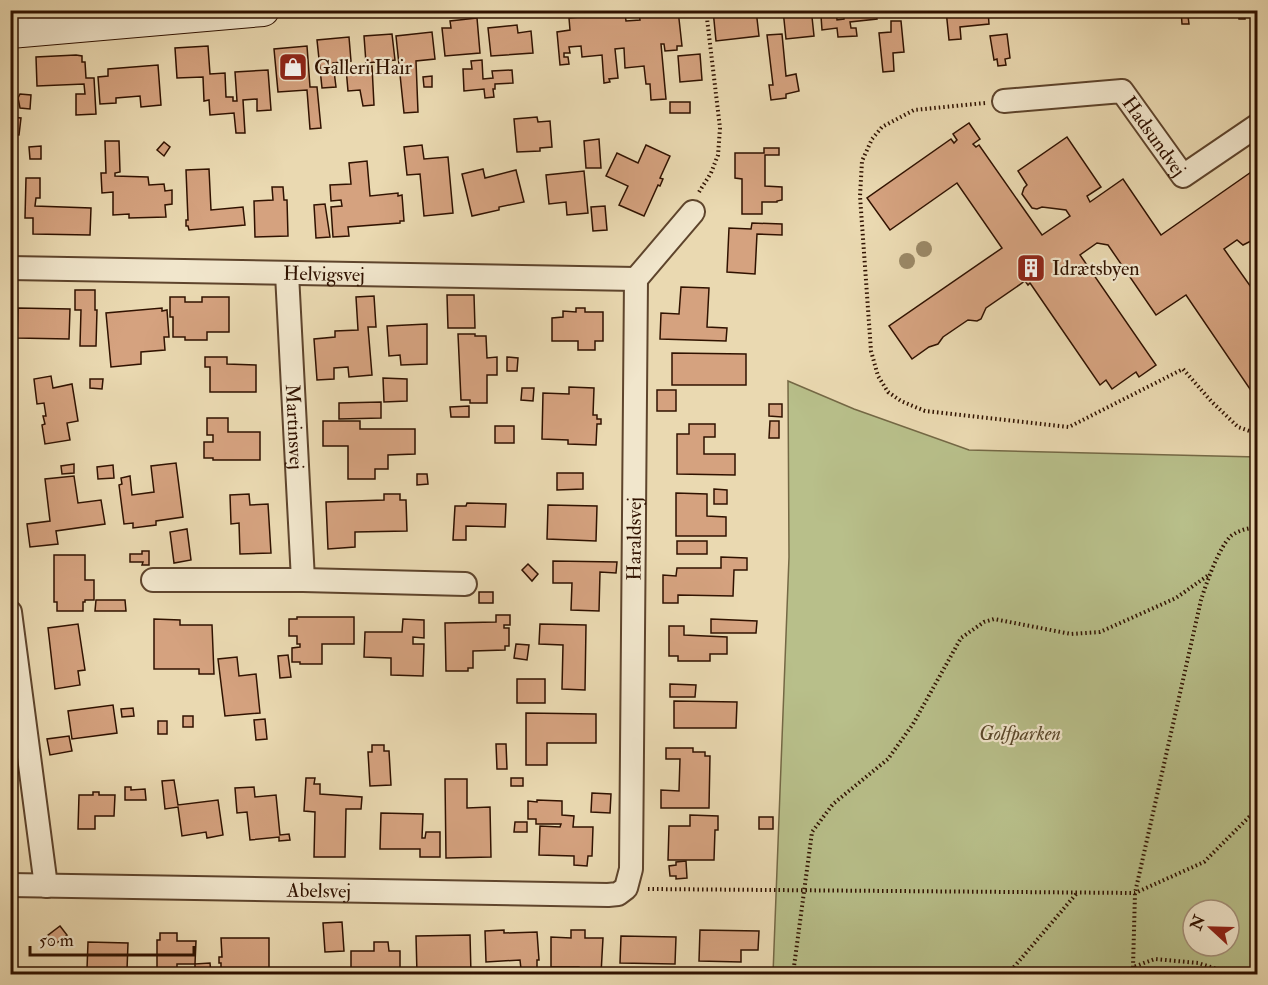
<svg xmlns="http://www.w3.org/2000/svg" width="1268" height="985" viewBox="0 0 1268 985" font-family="'IM FELL Double Pica',serif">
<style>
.green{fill:#b8bf8a;stroke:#746845;stroke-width:1.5;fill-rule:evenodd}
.building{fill:#d5a27f;stroke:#301200;stroke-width:1.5}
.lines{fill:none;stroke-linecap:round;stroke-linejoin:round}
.street-casing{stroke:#5e442c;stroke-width:26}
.secondary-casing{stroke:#301200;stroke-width:34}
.path{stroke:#301200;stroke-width:4;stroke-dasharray:1.5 3;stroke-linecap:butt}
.street{stroke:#f1e6cc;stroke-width:22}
.secondary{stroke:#f1e6cc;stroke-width:32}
.tree{fill:#9a8866}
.labels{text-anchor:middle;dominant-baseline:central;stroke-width:4.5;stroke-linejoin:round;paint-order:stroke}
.poi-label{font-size:20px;fill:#301200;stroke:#f1e6cc;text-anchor:start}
.street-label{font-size:20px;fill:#301200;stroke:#f1e6cc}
.park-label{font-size:20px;font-style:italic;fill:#594629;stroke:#f1e6cc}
</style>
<rect width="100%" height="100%" fill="#ead9b1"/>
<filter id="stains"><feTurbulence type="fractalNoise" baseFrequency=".00333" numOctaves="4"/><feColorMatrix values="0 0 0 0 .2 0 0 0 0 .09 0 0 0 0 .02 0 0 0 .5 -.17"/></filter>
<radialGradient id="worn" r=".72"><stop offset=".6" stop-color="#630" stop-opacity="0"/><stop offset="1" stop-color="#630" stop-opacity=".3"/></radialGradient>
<path class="green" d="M788,381l66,28 115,41 288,7v517h-484l16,-417zM1193,910h36v36h-36z"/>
<g class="building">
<polygon points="662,10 678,10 682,46 677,46 677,50 665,51 664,44 661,44 666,99 651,100 650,84 646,84 644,66 625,68 624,48 615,49 618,78 609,79 610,82 604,83 602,55 582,57 581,46 569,47 570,53 564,53 564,57 568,57 569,64 560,65 557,32 570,30 569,18 625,13 626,21 640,20 639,13"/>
<polygon points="713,10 756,10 759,36 716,41"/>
<polygon points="783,10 836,10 837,20 844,19 844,10 876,10 877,19 850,22 851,28 856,28 857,36 838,37 837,28 822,30 821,16 812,17 814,36 786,39"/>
<polygon points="901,10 940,10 940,15 902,17"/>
<polygon points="946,10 988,10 989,24 960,27 961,39 949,40"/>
<polygon points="1087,10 1153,10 1087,17"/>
<polygon points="1181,10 1244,10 1245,19 1239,19 1238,11 1188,16 1189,24 1182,24"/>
<polygon points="477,18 480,53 445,56 442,28 451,28 450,21"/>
<polygon points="891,21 901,21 904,52 893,53 894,71 883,72 879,33 891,32"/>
<polygon points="517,25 518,33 531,31 533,53 491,56 488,28"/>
<polygon points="432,32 435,59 416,61 418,112 404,113 396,36"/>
<polygon points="392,34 395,60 366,63 364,36"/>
<polygon points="782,34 786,76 796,74 799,91 786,94 786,98 771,100 769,85 773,85 767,35"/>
<polygon points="1007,34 1010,58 1005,59 1006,65 998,66 997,59 994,60 990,36"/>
<polygon points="349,37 351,61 333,63 336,87 322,88 317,40"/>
<polygon points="208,46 210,74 225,73 226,97 233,97 233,101 237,101 235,72 268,70 271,110 257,111 257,99 243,100 245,133 236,133 234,113 210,115 209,100 204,101 203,77 177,78 175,48"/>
<polygon points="307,46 310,87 317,87 321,128 310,129 307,90 278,92 274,49"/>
<polygon points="700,54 702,80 680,82 678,56"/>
<polygon points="76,55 82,56 82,62 85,62 86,78 94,78 96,114 76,115 76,94 85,94 84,84 37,86 36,57"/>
<polygon points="482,60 483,79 493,78 492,71 512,70 513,83 495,84 495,89 493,89 494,97 485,98 484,89 464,91 463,69 472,69 471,61"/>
<polygon points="158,65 161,105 141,107 140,96 116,98 116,103 100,104 98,77 108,76 108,69"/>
<polygon points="372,66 374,105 363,106 360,90 348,91 346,68"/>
<polygon points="432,76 432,87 424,87 423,77"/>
<polygon points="20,94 31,95 30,109 20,108 18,98"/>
<rect x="670" y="102" width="20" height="11"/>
<polygon points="10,117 21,118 19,135 10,134"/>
<polygon points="537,117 538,122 550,121 552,147 540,148 540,151 517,152 514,119"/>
<polygon points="969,123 980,139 973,144 976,147 979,145 1042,235 1070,216 1066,210 1042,207 1037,209 1032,208 1022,194 1024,188 1027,185 1018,171 1067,137 1101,187 1087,196 1090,202 1123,179 1161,235 1254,170 1251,167 1258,163 1258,226 1252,229 1254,232 1253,240 1243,245 1237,240 1224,249 1258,297 1258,392 1254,395 1186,295 1156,315 1108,245 1097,243 1080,255 1156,365 1139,377 1136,372 1112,389 1106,380 1100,385 1030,283 1028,285 1025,281 986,308 981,319 977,321 968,320 943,337 938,344 929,347 912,359 889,326 1002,248 957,183 890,230 867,198 951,139 954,143 957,140 953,134"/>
<polygon points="599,139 601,168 586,168 584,141"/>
<polygon points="105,141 119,141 120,172 115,173 115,176 148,177 149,185 164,184 165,191 172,190 172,204 165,205 166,217 129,218 129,214 113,215 113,192 102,193 101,173 106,173"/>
<polygon points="164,142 170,147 164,156 157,150"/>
<polygon points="422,145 424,159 448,157 453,213 424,216 420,174 407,175 404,147"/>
<polygon points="646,145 670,156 660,178 663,179 660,186 658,185 644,216 619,205 628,186 606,176 617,153 638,163"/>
<polygon points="41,146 41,159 30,159 29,147"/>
<polygon points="764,148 779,148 779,155 765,155 765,186 782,187 782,200 777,201 777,202 762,202 762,214 742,214 742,179 735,178 735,153 764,153"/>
<polygon points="367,161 370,196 398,193 398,196 402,195 404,221 400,221 400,223 348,227 349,236 333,237 331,207 342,206 341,200 331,201 330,185 351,184 349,163"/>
<polygon points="209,169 211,210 243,207 245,225 189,230 188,226 186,226 186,220 188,220 186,170"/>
<polygon points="483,169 485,178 516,170 524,202 499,207 499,210 472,216 462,174"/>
<polygon points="584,171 588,213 567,215 566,202 549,204 546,175"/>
<polygon points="26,178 40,178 40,198 36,198 35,206 91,208 90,235 33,234 33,218 25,218"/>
<polygon points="272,187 283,187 284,200 287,200 288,236 255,237 254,201 273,200"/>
<polygon points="325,204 330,237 316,238 314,205"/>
<polygon points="605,206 607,230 593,231 591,207"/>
<polygon points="752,223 782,224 782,235 757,234 755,274 727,272 729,228 751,229"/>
<polygon points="681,287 709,288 707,327 727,328 726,341 660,339 661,313 679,314"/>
<polygon points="75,290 95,290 95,310 97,310 96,346 80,346 81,310 75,310"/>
<polygon points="447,295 474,295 475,328 448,328"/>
<polygon points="374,296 376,327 368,327 372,375 349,377 348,367 334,368 334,379 317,380 314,339 335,337 335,331 358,330 356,297"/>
<polygon points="170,297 185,297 185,302 202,302 202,297 229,297 229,332 207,332 207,340 185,340 185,337 173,337 173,317 170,317"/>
<polygon points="18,308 70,309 69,339 17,338"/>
<polygon points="162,308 162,311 167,310 169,337 164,337 165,350 141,352 141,364 111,367 106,313"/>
<polygon points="576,308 585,308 585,312 603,312 603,341 595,341 595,350 578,350 578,341 552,341 552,318 563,317 563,311 576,312"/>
<polygon points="427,324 427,364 401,365 400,355 389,356 387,326"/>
<polygon points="458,334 475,334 475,336 486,336 487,358 497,357 497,375 487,375 487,403 470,403 470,400 461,400"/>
<polygon points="672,353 746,354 746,385 672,385"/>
<polygon points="205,357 227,357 227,364 256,365 256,392 210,392 210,367 205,367"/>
<polygon points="507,357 518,358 517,371 507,371"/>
<polygon points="51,376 53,388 72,384 78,421 67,423 70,440 45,444 42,425 45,424 43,416 46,416 44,403 37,404 34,379"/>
<polygon points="383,378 407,379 407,401 384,402"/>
<polygon points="90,379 103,379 102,389 90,388"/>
<polygon points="569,387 594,388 593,415 597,415 597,419 601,419 601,424 597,424 596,445 568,444 568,440 542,439 543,393 569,394"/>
<polygon points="522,388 534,388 533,401 521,400"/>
<rect x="657" y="390" width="19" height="21"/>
<polygon points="381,402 381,418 339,419 339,403"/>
<polygon points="769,404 782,404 782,417 769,416"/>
<polygon points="469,406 469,417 451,417 450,407"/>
<polygon points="207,418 228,418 228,432 260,432 260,460 213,460 213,458 204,458 204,442 213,442 213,435 207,435"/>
<polygon points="323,421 360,421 360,429 415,429 415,454 388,455 388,469 375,469 375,479 348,479 348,446 323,446"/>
<polygon points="770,421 779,421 779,438 769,438"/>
<polygon points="689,424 715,424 715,437 704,437 704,454 735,454 735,475 677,474 677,434 689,434"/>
<rect x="495" y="426" width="19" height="17"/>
<polygon points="176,463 183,517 156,521 156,525 133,528 133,523 124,524 119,485 122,484 121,478 130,476 132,495 154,492 151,466"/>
<polygon points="74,464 74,473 62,474 61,466"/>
<polygon points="113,465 114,478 98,479 97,467"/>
<polygon points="557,473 583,473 583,489 557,490"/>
<polygon points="417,474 427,474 428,484 417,485"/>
<polygon points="74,476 78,503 101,500 105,524 56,531 58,544 30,547 27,524 50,521 45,479"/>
<polygon points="714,489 727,490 727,504 714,504"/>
<polygon points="676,493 707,494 707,516 726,517 726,536 676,536"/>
<polygon points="249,494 250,505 268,504 271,553 240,554 239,523 231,524 230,495"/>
<polygon points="384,494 400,494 400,500 406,500 407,531 355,532 355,547 328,549 326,502 384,500"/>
<polygon points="467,503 506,504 505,527 466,526 466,540 453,540 455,506 466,506"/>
<polygon points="548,505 597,506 596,541 547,539"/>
<polygon points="187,529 191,560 174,563 170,532"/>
<rect x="677" y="541" width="30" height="13"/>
<polygon points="142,551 149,551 149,565 142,565 143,562 130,562 130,554 142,554"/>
<polygon points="54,555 85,555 85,580 94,580 94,600 85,600 85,602 83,602 83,611 57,611 57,602 54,602"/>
<polygon points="721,557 747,558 747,570 734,570 733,596 678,595 678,603 663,603 663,575 676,576 677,568 721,568"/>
<polygon points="553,561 617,562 616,573 600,572 599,611 571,610 572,583 553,583"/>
<polygon points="528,564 538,574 532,581 522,570"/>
<rect x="479" y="592" width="14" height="11"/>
<polygon points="96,600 125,600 126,611 95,611"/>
<polygon points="496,615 510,615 510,625 504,625 504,628 509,628 509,646 505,646 505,650 473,651 473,668 468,668 468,671 446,671 445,623 496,622"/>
<polygon points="297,617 354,617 354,644 322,644 322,664 300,664 300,662 292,662 292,648 300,647 300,644 297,644 297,636 289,636 289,619 297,619"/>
<polygon points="154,619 180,620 180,625 212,625 214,674 199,674 199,669 154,669"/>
<polygon points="403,619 424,620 424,638 413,637 413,644 424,644 423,676 391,675 391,658 364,657 365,632 402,632"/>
<polygon points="711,619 757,621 756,633 711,633"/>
<polygon points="78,624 85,670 78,671 80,685 55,689 48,628"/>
<polygon points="540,624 586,625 585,690 562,689 563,645 539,644"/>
<polygon points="669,626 684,626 684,635 727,637 727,654 710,654 710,661 678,661 678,656 669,656"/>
<polygon points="516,644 529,645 527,660 514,658"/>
<polygon points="288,655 291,677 280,678 278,656"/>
<polygon points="237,657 239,676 256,674 260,713 225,716 218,659"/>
<rect x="517" y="679" width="28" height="24"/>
<polygon points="670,684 696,685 695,697 670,697"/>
<polygon points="674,701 737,702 736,728 674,728"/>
<polygon points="113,705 117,733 72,739 68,711"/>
<polygon points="133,708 134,716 122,717 121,709"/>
<polygon points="526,713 596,714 596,743 547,743 547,765 526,765"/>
<rect x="183" y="716" width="10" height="11"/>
<polygon points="265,719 267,739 256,740 254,720"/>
<rect x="158" y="721" width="9" height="13"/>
<polygon points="69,736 72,751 50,755 47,739"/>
<polygon points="496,744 506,744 507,769 497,769"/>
<polygon points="372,745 384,745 384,751 389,751 391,785 370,786 368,752 372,752"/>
<polygon points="666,748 693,748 693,752 705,752 705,756 710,756 709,808 661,808 661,790 679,791 680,759 666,759"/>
<polygon points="306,778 315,778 314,784 320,784 320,794 362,797 361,809 346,809 345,857 314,857 315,812 304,811"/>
<rect x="511" y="778" width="12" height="8"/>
<polygon points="445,779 467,779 467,808 490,807 491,857 446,858"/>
<polygon points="174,780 178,805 218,800 223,835 207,838 206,832 182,836 178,807 165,809 162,781"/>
<polygon points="125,787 131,787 131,790 145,789 146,800 125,800"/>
<polygon points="254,787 255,797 276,795 280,835 289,834 290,840 279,841 279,837 250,840 247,812 237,813 235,788"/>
<polygon points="93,792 99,792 99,795 115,795 114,816 95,816 95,829 78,829 79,795 93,795"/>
<polygon points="592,793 611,794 610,813 591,812"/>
<polygon points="537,800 562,801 562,815 574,816 573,827 593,827 592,856 588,856 587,866 574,865 574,856 539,855 540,826 560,827 561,824 536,824 536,819 528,819 528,801 537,802"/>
<polygon points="381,813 423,814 422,838 425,838 426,832 440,832 440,857 420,857 420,849 380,849"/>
<polygon points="690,815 718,816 718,830 715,830 714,860 668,860 669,826 690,826"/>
<rect x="759" y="817" width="14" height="12"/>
<polygon points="515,822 527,822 527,832 514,832"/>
<polygon points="686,861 687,878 676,879 676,876 670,876 669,866 676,865 676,862"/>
<polygon points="342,922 344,951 325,952 323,923"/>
<polygon points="60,926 67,935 54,945 47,936"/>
<polygon points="504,930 504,933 537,932 539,960 537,960 537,968 521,969 520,960 486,962 485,931"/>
<polygon points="571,930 585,930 585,938 603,938 601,974 579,974 579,967 551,967 551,937 571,938"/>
<polygon points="700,930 759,931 758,950 741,950 741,962 699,961"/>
<polygon points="160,933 177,933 177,941 196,941 195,964 210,963 211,974 195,974 195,964 177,964 177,974 157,974 157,940 160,940"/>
<polygon points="470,935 471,974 417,974 416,936"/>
<polygon points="621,936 676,937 675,964 620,963"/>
<polygon points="221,938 269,938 269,974 221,974 221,963 219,963 219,957 222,957"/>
<polygon points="88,942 128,943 127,970 87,969"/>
<polygon points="374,942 388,942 389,951 400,951 400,974 351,974 351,951 374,951"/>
</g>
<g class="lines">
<g class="street-casing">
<g id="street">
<path id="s1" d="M1004,101l118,-10 61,85 75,-51"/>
<path id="s2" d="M10,268l626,11"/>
<path id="s3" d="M287,274l16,306"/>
<polyline points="153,580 303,580 465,584"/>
<polyline points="10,612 46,886"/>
<path id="s4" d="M10,885l598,10 10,-1 8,-6 5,-19 5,-590 57,-67"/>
</g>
</g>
<g class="secondary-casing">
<polyline id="secondary" points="10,32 263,10"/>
</g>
<g class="path">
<polyline points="985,103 914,110 882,127 872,139 862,161 860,196 871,351 878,376 888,392 901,401 925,411 1069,427 1183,369 1211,401 1238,427 1258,434"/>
<polyline points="699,192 711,173 718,155 720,128 706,10"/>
<polyline points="648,889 1135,893 1204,862 1258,808"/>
<polyline points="793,974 812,832 833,804 888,759 913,724 961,638 984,622 994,619 1071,634 1100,632 1176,598 1210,574"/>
<polyline points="1008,974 1077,893"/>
<path d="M1127,974l6,-7 2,-74 66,-293c5,-16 18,-53 30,-64 8,-6 17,-8 27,-9"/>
<polyline points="1133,974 1133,967 1155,959 1198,963 1233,974"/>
</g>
<use href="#street" class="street"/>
<use href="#secondary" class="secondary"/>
</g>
<g class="tree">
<circle cx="924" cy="249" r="8"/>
<circle cx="907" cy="261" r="8"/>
</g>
<defs>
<g id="shop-square" transform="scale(1.5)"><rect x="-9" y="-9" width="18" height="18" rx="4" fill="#8f2418" stroke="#f1e6cc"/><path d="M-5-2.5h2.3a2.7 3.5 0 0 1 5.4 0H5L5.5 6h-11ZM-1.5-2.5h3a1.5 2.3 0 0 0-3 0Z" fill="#fff"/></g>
<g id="building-square" transform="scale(1.5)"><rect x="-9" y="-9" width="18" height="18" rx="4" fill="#8f2418" stroke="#f1e6cc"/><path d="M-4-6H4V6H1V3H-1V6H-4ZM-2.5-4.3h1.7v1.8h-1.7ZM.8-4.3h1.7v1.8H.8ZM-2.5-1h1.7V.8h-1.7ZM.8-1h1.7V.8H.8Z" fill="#fff"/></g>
</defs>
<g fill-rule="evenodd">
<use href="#shop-square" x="293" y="67"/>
<use href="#building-square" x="1031" y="268"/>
</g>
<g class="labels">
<g class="poi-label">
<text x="314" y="67">Galleri Hair</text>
<text x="1052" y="268">Idrætsbyen</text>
</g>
<g class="street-label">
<text stroke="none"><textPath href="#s1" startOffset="174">Hadsundvej</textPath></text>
<text stroke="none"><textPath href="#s2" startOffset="314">Helvigsvej</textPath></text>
<text stroke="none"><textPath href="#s3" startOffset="153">Martinsvej</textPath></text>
<text stroke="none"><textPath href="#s4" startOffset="968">Haraldsvej</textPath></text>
<text stroke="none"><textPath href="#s4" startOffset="309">Abelsvej</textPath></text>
</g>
<g class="park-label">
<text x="1020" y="733">Golfparken</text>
</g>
</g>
<rect width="1268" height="985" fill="none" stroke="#ead9b1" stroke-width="36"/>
<rect x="12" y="12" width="1244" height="961" fill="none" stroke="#301200" stroke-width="3"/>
<rect x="18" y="18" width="1232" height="949" fill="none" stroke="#301200" stroke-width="1.5"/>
<g transform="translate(1211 928) rotate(292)"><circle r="28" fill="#f1e6cc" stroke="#a4917a" stroke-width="1.5"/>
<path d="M0-4.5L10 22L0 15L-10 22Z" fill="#8f2418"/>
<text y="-9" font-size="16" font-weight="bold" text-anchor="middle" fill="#301200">N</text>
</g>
<path d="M30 946v9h164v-9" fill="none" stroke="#301200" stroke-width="3"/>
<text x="39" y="946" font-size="18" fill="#301200" stroke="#f1e6cc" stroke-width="4.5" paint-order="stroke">50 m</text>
<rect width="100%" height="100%" filter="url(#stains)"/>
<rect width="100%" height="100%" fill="url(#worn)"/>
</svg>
